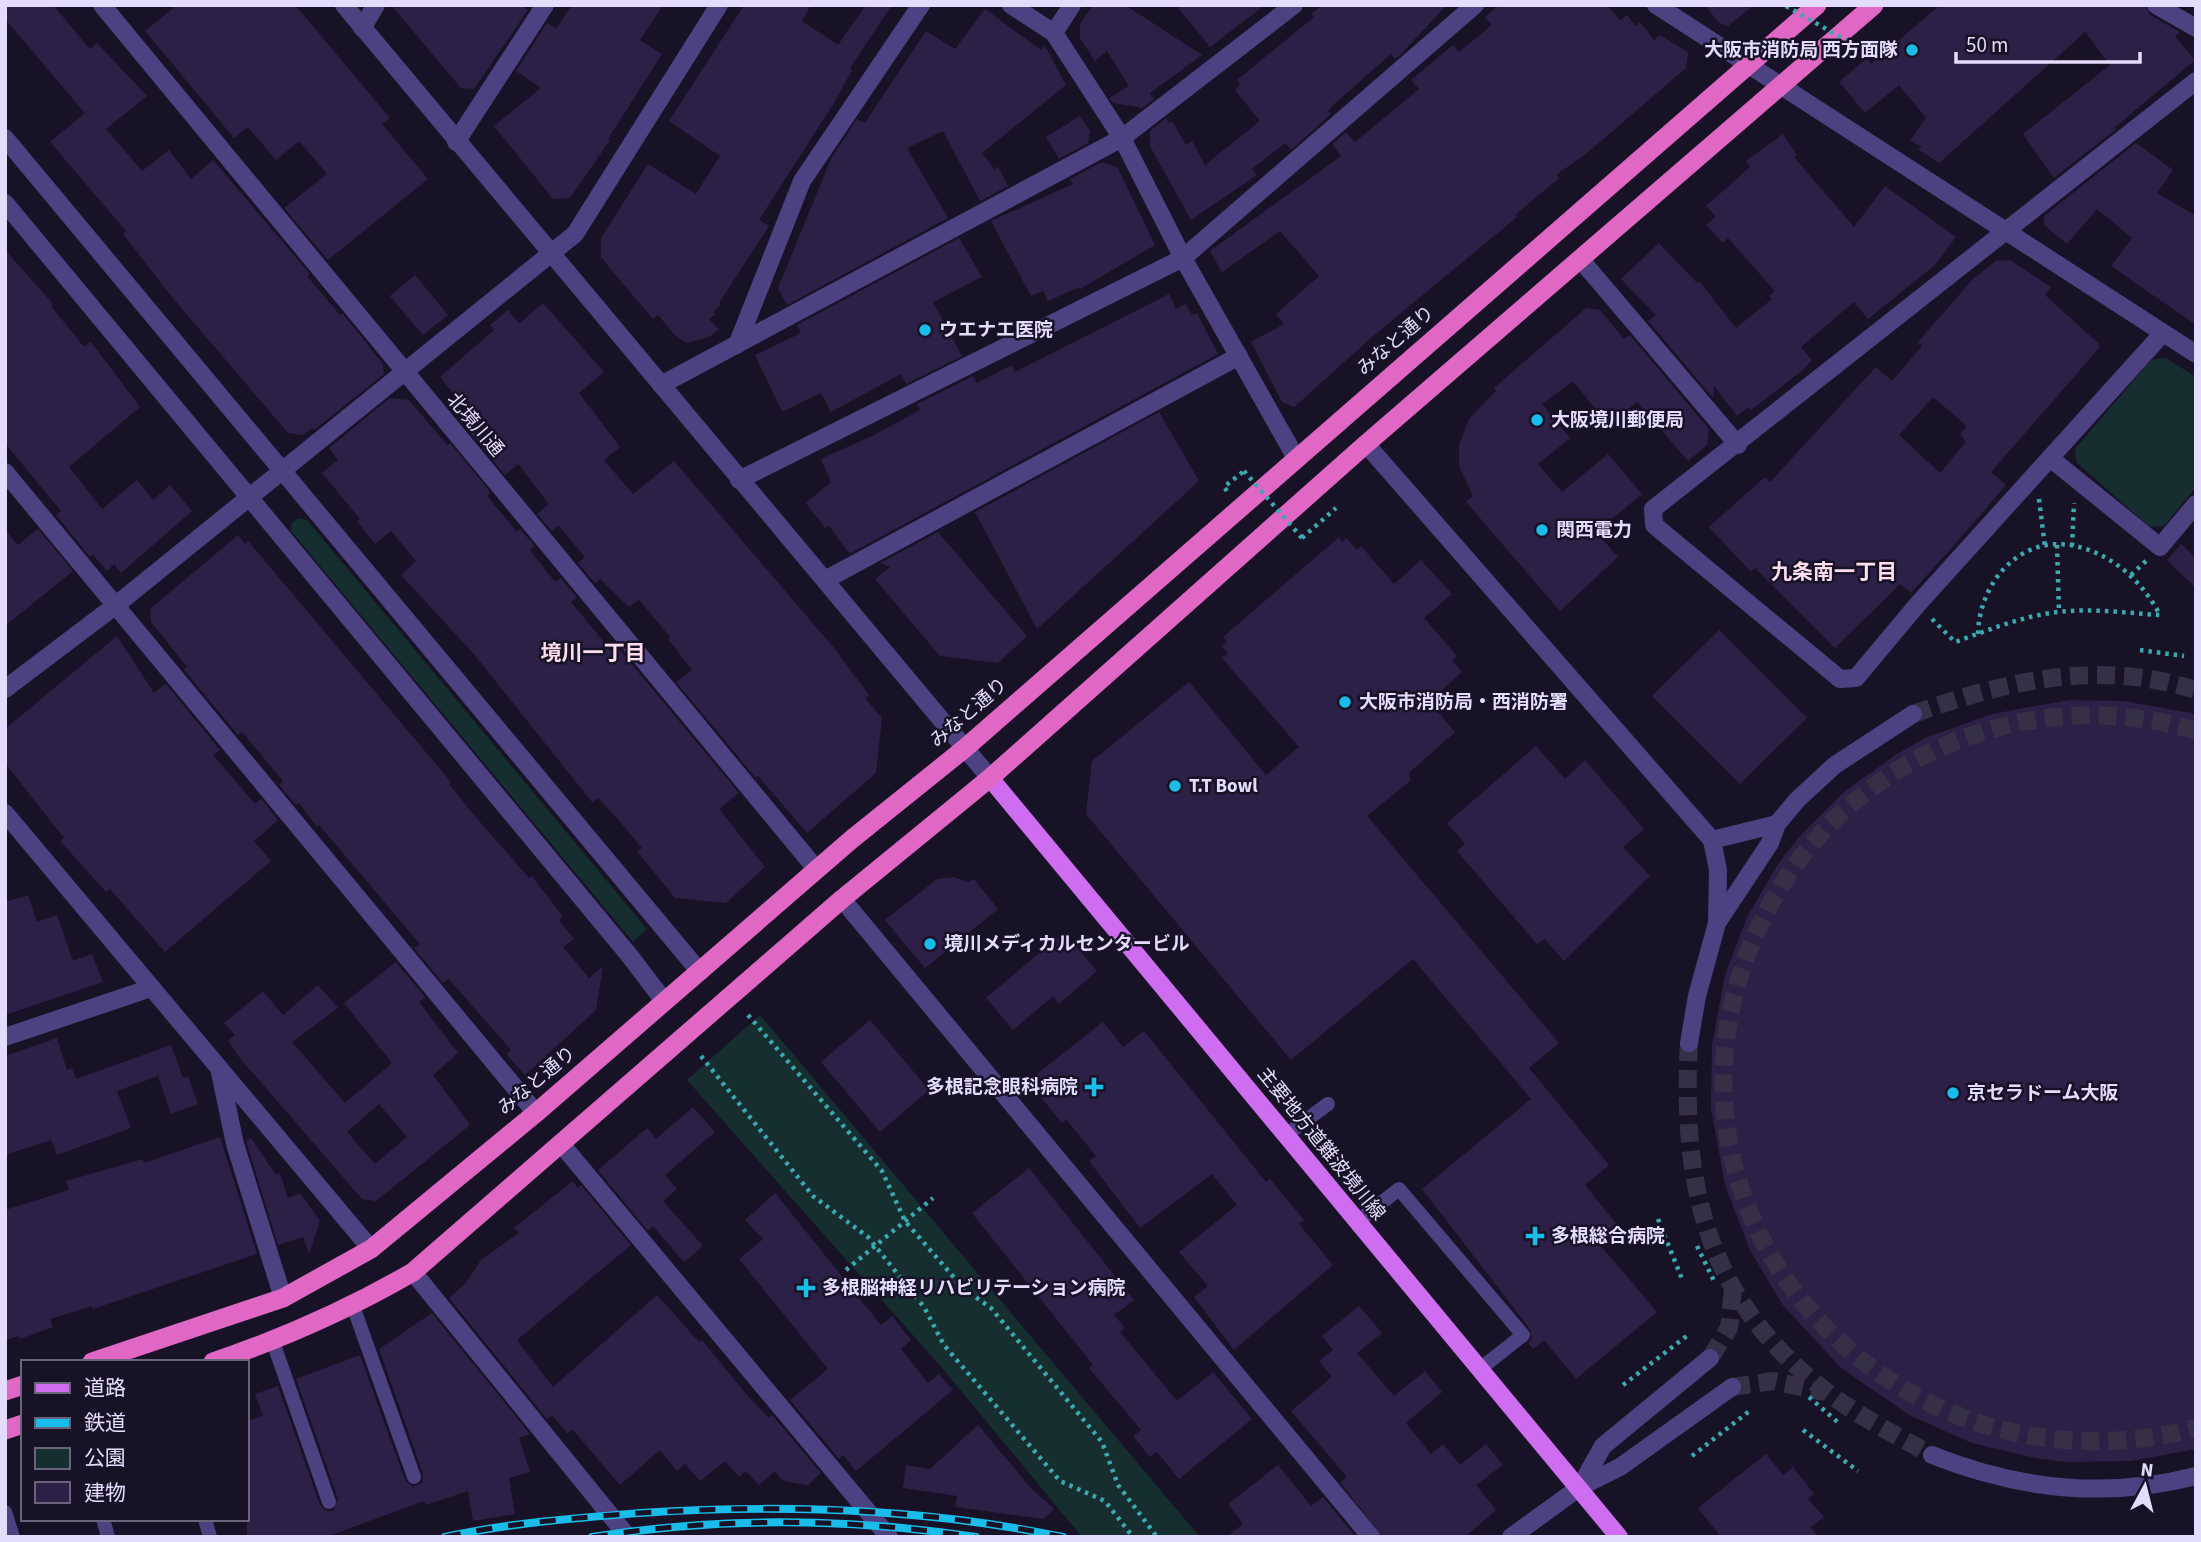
<svg xmlns="http://www.w3.org/2000/svg" width="2201" height="1542" viewBox="0 0 2201 1542" font-family="'Source Sans 3','Noto Sans JP',sans-serif">
<style>
.green{fill:#162e30}
.building{fill:#2c2046;fill-rule:evenodd}
.lines{fill:none;stroke-linecap:round;stroke-linejoin:round}
.pedestrian-tunnel{stroke:#363047;stroke-width:18;stroke-dasharray:18 9;stroke-linecap:butt}
.tertiary-tunnel{stroke:#363047;stroke-width:18;stroke-dasharray:18 9;stroke-linecap:butt}
.path{stroke:#3ca9af;stroke-width:4.5;stroke-dasharray:3.5 5;stroke-linecap:butt}
.service{stroke:#4c4281;stroke-width:14}
.minor{stroke:#4c4281;stroke-width:18}
.tertiary{stroke:#4c4281;stroke-width:18}
.primary{stroke:#cf6df1;stroke-width:18}
.trunk{stroke:#e068c4;stroke-width:19}
.rail-casing{stroke:#1abce9;stroke-width:8}
.rail{stroke:#181227;stroke-width:5;stroke-dasharray:16;stroke-linecap:butt}
.path-bridge{stroke:#3ca9af;stroke-width:4.5;stroke-dasharray:3.5 5;stroke-linecap:butt}
.poi-dot{fill:#1abce9;stroke:#181227;stroke-width:2.5}
.labels{text-anchor:middle;dominant-baseline:central;stroke-width:5;stroke-linejoin:round;paint-order:stroke}
.poi-label{font-size:19px;font-weight:bold;fill:#e3dcfc;stroke:#181227;text-anchor:start}
.street-label{font-size:19px;fill:#e3dcfc;stroke:#181227}
.neighbourhood-label{font-size:21px;font-weight:bold;fill:#fcdded;stroke:#181227}
</style>
<rect width="100%" height="100%" fill="#181227"/>
<g class="green">
<polygon points="2166,358 2196,377 2196,487 2164,526 2150,527 2077,463 2075,449 2151,360"/>
<polygon points="298,518 307,520 647,929 633,942 291,531 291,524"/>
<polygon points="760,1015 1200,1537 1082,1537 943,1369 687,1080"/>
</g>
<g class="building">
<polygon points="5,5 53,5 90,49 97,43 147,96 106,129 142,171 169,150 191,179 213,160 310,274 307,276 340,315 342,313 360,335 383,364 384,374 314,430 312,428 303,435 288,433 172,297 123,234 126,231 50,142 85,113 5,19"/>
<polygon points="177,5 295,5 390,118 382,124 428,179 328,260 284,208 327,174 299,141 276,160 248,127 234,138 145,31"/>
<polygon points="391,5 521,5 528,10 474,89 461,88"/>
<polygon points="572,5 663,5 640,40 662,54 608,139 610,140 570,198 553,199 494,126 541,88 516,71 547,23 556,29"/>
<polygon points="744,5 811,5 802,21 838,45 866,5 892,5 850,68 852,70 834,103 759,220 769,226 719,303 721,305 713,312 716,314 709,319 719,329 709,337 687,343 675,335 658,315 653,319 623,284 601,257 601,238 648,164 696,194 720,156 669,121"/>
<polygon points="1093,5 1125,5 1202,55 1150,93 1154,99 1142,108 1113,103 1109,98 1129,86 1107,51 1095,61 1080,38 1080,24"/>
<polygon points="1176,5 1265,5 1210,47"/>
<polygon points="1322,5 1447,5 1400,55 1395,59 1391,54 1332,106 1328,111 1331,114 1291,150 1285,143 1252,169 1257,175 1191,220 1150,146 1150,131 1166,118 1169,123 1172,121 1186,145 1192,141 1205,165 1260,121 1235,90 1240,85 1237,80 1314,17 1311,14"/>
<polygon points="1499,5 1607,5 1620,20 1627,15 1635,26 1640,22 1654,40 1660,35 1688,52 1686,68 1587,153 1556,175 1559,178 1515,215 1517,217 1372,337 1301,401 1294,407 1282,402 1251,342 1284,324 1276,314 1319,276 1280,231 1222,272 1210,251 1341,156 1332,144 1346,132 1355,142 1419,89 1411,80 1453,45 1459,52 1492,25 1485,17"/>
<polygon points="1705,5 1754,5 1728,26 1719,23"/>
<polygon points="1940,5 2145,5 2150,15 2180,32 2175,36 2195,60 2114,128 2116,129 2054,178 2023,134 2110,65 2085,32 1939,163 1919,150 1921,146 1910,141 1926,118 1899,85 1865,113 1839,82 1867,58 1871,64"/>
<polygon points="985,9 1041,50 1045,46 1066,85 982,153 994,169 998,167 1008,186 980,201 943,131 907,148 948,218 787,305 778,288 831,159 857,119 865,123 926,31 955,49"/>
<polygon points="1080,116 1090,131 1088,143 1059,159 1046,137"/>
<polygon points="1783,134 1797,155 1794,157 1854,227 1885,186 1956,237 1935,265 1868,319 1854,302 1801,347 1812,360 1803,370 1751,410 1749,407 1737,416 1714,386 1713,398 1648,321 1656,315 1621,279 1659,243 1697,283 1700,282 1736,328 1772,299 1769,296 1775,291 1728,238 1723,243 1706,225 1716,217 1706,206 1750,167 1746,161"/>
<polygon points="2136,143 2173,170 2157,193 2196,216 2196,325 2111,266 2132,238 2097,209 2067,244 2044,225 2044,216"/>
<polygon points="1102,162 1118,168 1155,245 1080,289 1079,287 1048,301 1043,291 1031,296 991,221 1073,184 1070,179"/>
<polygon points="959,238 982,277 933,302 962,356 906,384 901,374 831,412 821,393 782,412 755,355 801,333 797,325"/>
<polygon points="5,250 53,304 51,306 84,347 91,342 140,407 69,467 102,509 137,480 153,500 170,485 192,511 121,573 114,564 107,571 93,555 90,557 56,515 61,511 5,443"/>
<path d="M2010,260l41,27 -6,8 54,49v4l-108,124 15,13 -43,50 -52,58 -11,-9 -65,64 -80,-80 -4,4 -42,-45 56,-50 5,5 106,-115 16,14 30,-35 -4,-4 55,-63 23,-18zM1933,397l34,29 -7,8 6,8 -26,31 -41,-38z"/>
<polygon points="415,275 448,315 423,335 390,296"/>
<polygon points="1169,294 1176,309 1186,304 1192,315 1197,313 1218,354 851,553 847,551 829,525 825,528 806,503 831,482 821,459 874,435 920,410 917,404 973,376 977,383 1012,365 1015,372"/>
<polygon points="543,303 604,372 579,393 620,447 604,460 633,494 674,461 834,648 869,695 865,698 882,718 876,773 807,833 758,776 756,778 676,682 692,670 668,639 670,637 639,600 629,607 600,579 595,583 578,563 585,557 558,525 552,531 537,514 549,504 518,464 505,475 467,429 476,421 440,377 494,330 490,325 508,310 519,324"/>
<polygon points="1586,308 1600,310 1624,339 1630,335 1709,429 1707,445 1688,461 1637,402 1608,425 1573,381 1542,404 1570,438 1538,464 1562,492 1608,454 1642,494 1596,532 1618,557 1560,611 1466,502 1473,496 1459,466 1459,445 1469,419 1496,391 1494,388"/>
<polygon points="390,398 409,400 447,445 450,443 488,489 490,494 487,496 517,532 520,529 535,546 530,550 555,582 561,578 577,598 571,602 614,654 620,650 739,793 719,809 765,867 726,903 675,898 637,851 642,848 617,818 598,798 592,802 473,653 401,575 416,561 391,531 375,544 357,521 360,519 322,473 338,460 329,448"/>
<polygon points="1159,412 1199,481 1037,629 975,512"/>
<polygon points="38,529 73,571 5,626 5,530 18,545"/>
<polygon points="938,532 1027,636 998,663 940,656 875,579 890,567 880,563"/>
<polygon points="238,535 245,544 248,541 451,782 449,784 473,814 529,878 532,876 563,917 559,920 574,939 563,947 589,978 603,966 596,1010 525,1075 506,1054 511,1050 449,979 443,983 414,948 420,944 319,825 317,827 299,803 296,805 279,785 283,781 242,732 238,735 184,670 187,667 151,622 150,609"/>
<polygon points="1339,537 1342,542 1346,538 1357,550 1361,546 1394,584 1421,560 1452,594 1424,618 1457,656 1452,660 1462,672 1429,702 1455,732 1409,773 1410,781 1367,816 1559,1043 1529,1068 1609,1165 1585,1185 1619,1227 1600,1245 1657,1312 1576,1379 1544,1340 1533,1349 1528,1343 1532,1338 1530,1329 1422,1189 1531,1099 1413,959 1291,1060 1086,814 1092,761 1189,682 1266,775 1299,747 1222,658 1228,653 1222,646 1227,642 1223,637"/>
<polygon points="2181,544 2196,558 2196,588 2167,560"/>
<polygon points="1719,630 1807,718 1740,784 1652,696"/>
<polygon points="117,636 154,693 166,684 220,750 213,755 255,804 261,799 278,820 254,841 271,861 165,952 110,889 106,892 60,841 64,838 5,763 5,729"/>
<polygon points="2069,700 2124,701 2196,714 2196,1449 2131,1461 2067,1462 2035,1458 1972,1443 1909,1415 1840,1367 1782,1304 1750,1250 1725,1185 1711,1108 1712,1045 1725,975 1748,915 1780,861 1800,836 1845,791 1897,754 1925,738 1992,714"/>
<polygon points="1536,746 1565,779 1585,760 1644,829 1623,847 1650,876 1564,961 1545,939 1537,944 1457,851 1465,844 1447,823"/>
<polygon points="953,877 968,882 974,879 998,909 925,968 885,920 937,879"/>
<polygon points="28,895 37,922 57,915 73,961 92,954 103,982 5,1015 5,902"/>
<polygon points="1064,932 1097,971 1059,1004 1053,996 1013,1030 986,998"/>
<path d="M396,962l29,35 -6,5 39,51 -25,22 37,50 -94,76 -14,-2 -123,-142 -11,-16 7,-6 -11,-12 39,-32 20,24 35,-30 20,23 -46,34 53,61 47,-40 -48,-60zM379,1104l28,33 -32,27 -28,-32z"/>
<polygon points="870,1020 929,1090 880,1132 821,1062"/>
<polygon points="1103,1022 1123,1047 1144,1031 1266,1182 1270,1179 1289,1202 1304,1220 1299,1224 1333,1265 1234,1350 1194,1297 1208,1286 1179,1252 1237,1205 1212,1174 1140,1228 1089,1161 1096,1156 1066,1119 1062,1123 1028,1081"/>
<polygon points="57,1038 67,1070 72,1068 76,1079 171,1045 183,1078 188,1076 198,1104 171,1114 158,1076 117,1091 131,1128 57,1155 51,1140 5,1155 5,1056"/>
<polygon points="693,1107 715,1132 665,1175 677,1189 663,1201 703,1246 684,1262 653,1226 648,1231 598,1170 647,1128 656,1139"/>
<polygon points="220,1137 257,1254 93,1309 92,1306 50,1319 53,1327 20,1339 19,1336 5,1340 5,1210 69,1190 66,1181 143,1159 144,1163"/>
<polygon points="251,1138 276,1175 280,1173 288,1198 300,1193 320,1221 309,1254 303,1237 278,1245 246,1141"/>
<polygon points="1029,1168 1134,1300 1114,1315 1125,1328 1120,1332 1177,1401 1213,1372 1252,1419 1179,1479 1157,1452 1150,1457 1133,1436 1141,1430 1089,1368 1093,1365 972,1213"/>
<polygon points="573,1181 578,1188 581,1185 631,1245 517,1340 553,1387 657,1295 699,1342 702,1340 746,1394 769,1418 772,1415 821,1473 808,1485 783,1481 775,1471 759,1485 746,1471 739,1477 725,1461 700,1481 685,1464 677,1471 660,1450 620,1485 572,1429 567,1433 552,1415 547,1419 449,1298 465,1284 481,1260 519,1233 514,1228"/>
<polygon points="775,1193 881,1325 892,1316 911,1340 901,1349 928,1383 939,1374 953,1390 856,1471 843,1455 839,1459 790,1400 828,1369 739,1259 763,1239 745,1220"/>
<polygon points="1359,1306 1382,1333 1357,1353 1394,1396 1425,1371 1442,1392 1406,1423 1431,1454 1443,1444 1460,1465 1486,1444 1503,1465 1476,1485 1496,1510 1465,1537 1382,1537 1340,1482 1347,1477 1291,1411 1332,1377 1319,1361 1333,1350 1322,1336"/>
<polygon points="432,1313 530,1434 519,1438 530,1472 509,1478 515,1514 473,1521 468,1491 426,1505 424,1501 326,1537 247,1537 247,1421 263,1416 255,1394 278,1386 320,1505 327,1511 333,1511 338,1499 296,1379 360,1355 405,1480 413,1487 422,1483 423,1474 379,1349"/>
<polygon points="978,1425 1029,1486 1054,1509 1044,1519 955,1507 957,1496 903,1488 906,1465 930,1469"/>
<polygon points="1766,1454 1783,1475 1793,1467 1814,1494 1808,1499 1824,1517 1811,1527 1818,1537 1721,1537 1698,1508"/>
<polygon points="1278,1465 1311,1506 1323,1497 1356,1537 1226,1537 1243,1524 1228,1504"/>
</g>
<g class="lines">
<path class="pedestrian-tunnel" d="M2196,731c-83,-26 -175,-19 -254,16 -73,32 -134,88 -172,158 -158,290 112,605 426,523"/>
<g class="tertiary-tunnel">
<path d="M1913,714c93,-33 185,-55 283,-24"/>
<path d="M1689,1043c-8,144 18,258 138,349 33,25 70,44 105,63"/>
<polyline points="1710,1358 1729,1328 1733,1289"/>
<polyline points="1732,1387 1773,1381 1824,1392"/>
</g>
<g class="path">
<polyline points="1227,491 1224,487 1244,471"/>
<polyline points="2039,499 2045,547"/>
<polyline points="1302,538 1336,508"/>
<polyline points="2057,545 2059,612"/>
<polyline points="2072,546 2074,503"/>
<polyline points="2131,575 2146,561"/>
<path d="M1932,619l23,23c34,-12 67,-26 103,-30 33,-4 69,1 102,3 -18,-34 -49,-63 -90,-70 -53,-8 -91,40 -92,89"/>
<polyline points="2140,650 2184,656"/>
<polyline points="748,1015 882,1171 905,1221 964,1289 991,1308 1102,1442 1118,1485 1157,1537"/>
<polyline points="701,1056 813,1196 868,1237 924,1307 944,1345 1060,1481 1105,1501 1133,1537"/>
<polyline points="1658,1219 1682,1279"/>
<polyline points="1697,1246 1715,1283"/>
<polyline points="846,1270 933,1198"/>
<polyline points="1623,1385 1688,1335"/>
<polyline points="1809,1397 1841,1425"/>
<polyline points="1803,1430 1858,1471"/>
<polyline points="1692,1456 1752,1409"/>
</g>
<g class="service">
<polyline points="1286,1135 1328,1104"/>
<polyline points="1357,1222 1399,1189 1523,1335 1480,1369"/>
<polyline points="353,1306 414,1477"/>
<polyline points="273,1342 329,1502"/>
<polyline points="5,1512 13,1537"/>
<polyline points="103,1519 108,1537"/>
<polyline points="205,1519 210,1537"/>
</g>
<g class="minor">
<polyline points="1011,5 1054,33 1122,138 1183,258 1296,458"/>
<polyline points="2156,5 2196,28"/>
<polyline points="362,28 376,5"/>
<polyline points="456,142 545,5"/>
<polyline points="737,345 802,181 921,5"/>
<polyline points="2050,458 2160,547 2196,504"/>
<polyline points="5,472 536,1113"/>
<polyline points="739,480 1183,258 1475,5"/>
<polyline points="825,580 1239,356"/>
<polyline points="842,899 1371,1537"/>
<polyline points="5,1037 151,988"/>
<polyline points="219,1068 235,1144 283,1298"/>
<polyline points="413,1272 628,1537"/>
</g>
<g class="tertiary">
<polyline points="102,5 817,870"/>
<polyline points="344,5 990,778"/>
<polyline points="1656,5 2196,354"/>
<polyline points="1054,33 1072,5"/>
<polyline points="5,138 700,972"/>
<polyline points="5,203 629,955 664,1001"/>
<polyline points="1581,260 1738,445"/>
<polyline points="2163,333 1917,605 1856,678 1840,679 1654,525 1653,509 2196,81"/>
<polyline points="661,385 1122,138 1294,5"/>
<polyline points="1366,444 1712,840 1718,870 1717,923"/>
<polyline points="5,689 116,605 575,234 719,5"/>
<polyline points="5,813 371,1249"/>
<polyline points="1712,840 1777,824"/>
<polyline points="1689,1043 1697,996 1717,923 1770,843 1777,824 1797,800 1835,765 1913,714"/>
<polyline points="562,1145 889,1537"/>
<path d="M1932,1455c85,34 175,44 264,21"/>
<polyline points="1580,1487 1603,1446 1710,1358"/>
<polyline points="1511,1537 1580,1487 1620,1467 1732,1387"/>
</g>
<polyline class="primary" points="990,778 1619,1537"/>
<g class="trunk">
<polyline points="92,1362 283,1298 371,1249 536,1113 852,839 964,749 1817,5"/>
<path d="M213,1362c71,-24 136,-53 200,-90l429,-373 148,-121 376,-334 508,-439"/>
<polyline points="5,1391 23,1385"/>
<polyline points="5,1430 23,1424"/>
</g>
<g class="rail-casing">
<g id="rail">
<path d="M445,1537c64,-14 130,-19 195,-24 142,-9 283,-5 423,24"/>
<path d="M592,1537c127,-20 256,-19 384,0"/>
</g>
</g>
<use href="#rail" class="rail"/>
<g class="path-bridge">
<polyline points="1786,6 1856,46"/>
<polyline points="1244,471 1302,538"/>
</g>
</g>
<g class="poi-dot">
<circle cx="1912" cy="50" r="7"/>
<circle cx="925" cy="330" r="7"/>
<circle cx="1537" cy="420" r="7"/>
<circle cx="1542" cy="530" r="7"/>
<circle cx="1345" cy="702" r="7"/>
<circle cx="1175" cy="786" r="7"/>
<circle cx="930" cy="944" r="7"/>
<path d="M1090.5 1076.5h7v7h7v7h-7v7h-7v-7h-7v-7h7z"/>
<circle cx="1953" cy="1093" r="7"/>
<path d="M1531.5 1225.5h7v7h7v7h-7v7h-7v-7h-7v-7h7z"/>
<path d="M802.5 1277.5h7v7h7v7h-7v7h-7v-7h-7v-7h7z"/>
</g>
<g class="labels">
<g class="poi-label">
<text x="1898" y="50" text-anchor="end">大阪市消防局 西方面隊</text>
<text x="939" y="330">ウエナエ医院</text>
<text x="1551" y="420">大阪境川郵便局</text>
<text x="1556" y="530">関西電力</text>
<text x="1359" y="702">大阪市消防局・西消防署</text>
<text x="1189" y="786">T.T Bowl</text>
<text x="944" y="944">境川メディカルセンタービル</text>
<text x="1078" y="1087" text-anchor="end">多根記念眼科病院</text>
<text x="1967" y="1093">京セラドーム大阪</text>
<text x="1551" y="1236">多根総合病院</text>
<text x="822" y="1288">多根脳神経リハビリテーション病院</text>
</g>
<g class="street-label">
<text transform="translate(1396 341) rotate(-41)">みなと通り</text>
<text transform="translate(475 425) rotate(50)">北境川通</text>
<text transform="translate(969 713) rotate(-41)">みなと通り</text>
<text transform="translate(537 1081) rotate(-40)">みなと通り</text>
<text transform="translate(1321 1144) rotate(51)">主要地方道難波境川線</text>
</g>
<g class="neighbourhood-label">
<text x="1834" y="572">九条南一丁目</text>
<text x="593" y="653">境川一丁目</text>
</g>
</g>
<rect width="2201" height="1542" fill="none" stroke="#e3dcfc" stroke-width="14"/>
<rect x="21" y="1360" width="228" height="161" fill="#181227" stroke="#69637c" stroke-width="2"/>
<rect x="35" y="1383" width="35" height="10" fill="#cf6df1" stroke="#69637c" stroke-width="2"/>
<text x="84" y="1395" font-size="21" fill="#e3dcfc">道路</text>
<rect x="35" y="1418" width="35" height="10" fill="#1abce9" stroke="#69637c" stroke-width="2"/>
<text x="84" y="1430" font-size="21" fill="#e3dcfc">鉄道</text>
<rect x="35" y="1448" width="35" height="21" fill="#162e30" stroke="#69637c" stroke-width="2"/>
<text x="84" y="1465" font-size="21" fill="#e3dcfc">公園</text>
<rect x="35" y="1482" width="35" height="21" fill="#2c2046" stroke="#69637c" stroke-width="2"/>
<text x="84" y="1500" font-size="21" fill="#e3dcfc">建物</text>
<g transform="translate(2145 1486) rotate(7)" stroke="#181227" stroke-width="5" paint-order="stroke">
<path d="M0-5L12 26L0 18L-12 26Z" fill="#e3dcfc"/>
<text y="-10" font-size="19" font-weight="bold" text-anchor="middle" fill="#e3dcfc">N</text>
</g>
<path d="M1956 52v10h184v-10" fill="none" stroke="#e3dcfc" stroke-width="3.5"/>
<text x="1966" y="52" font-size="21" fill="#e3dcfc" stroke="#181227" stroke-width="5" paint-order="stroke">50 m</text>
</svg>
